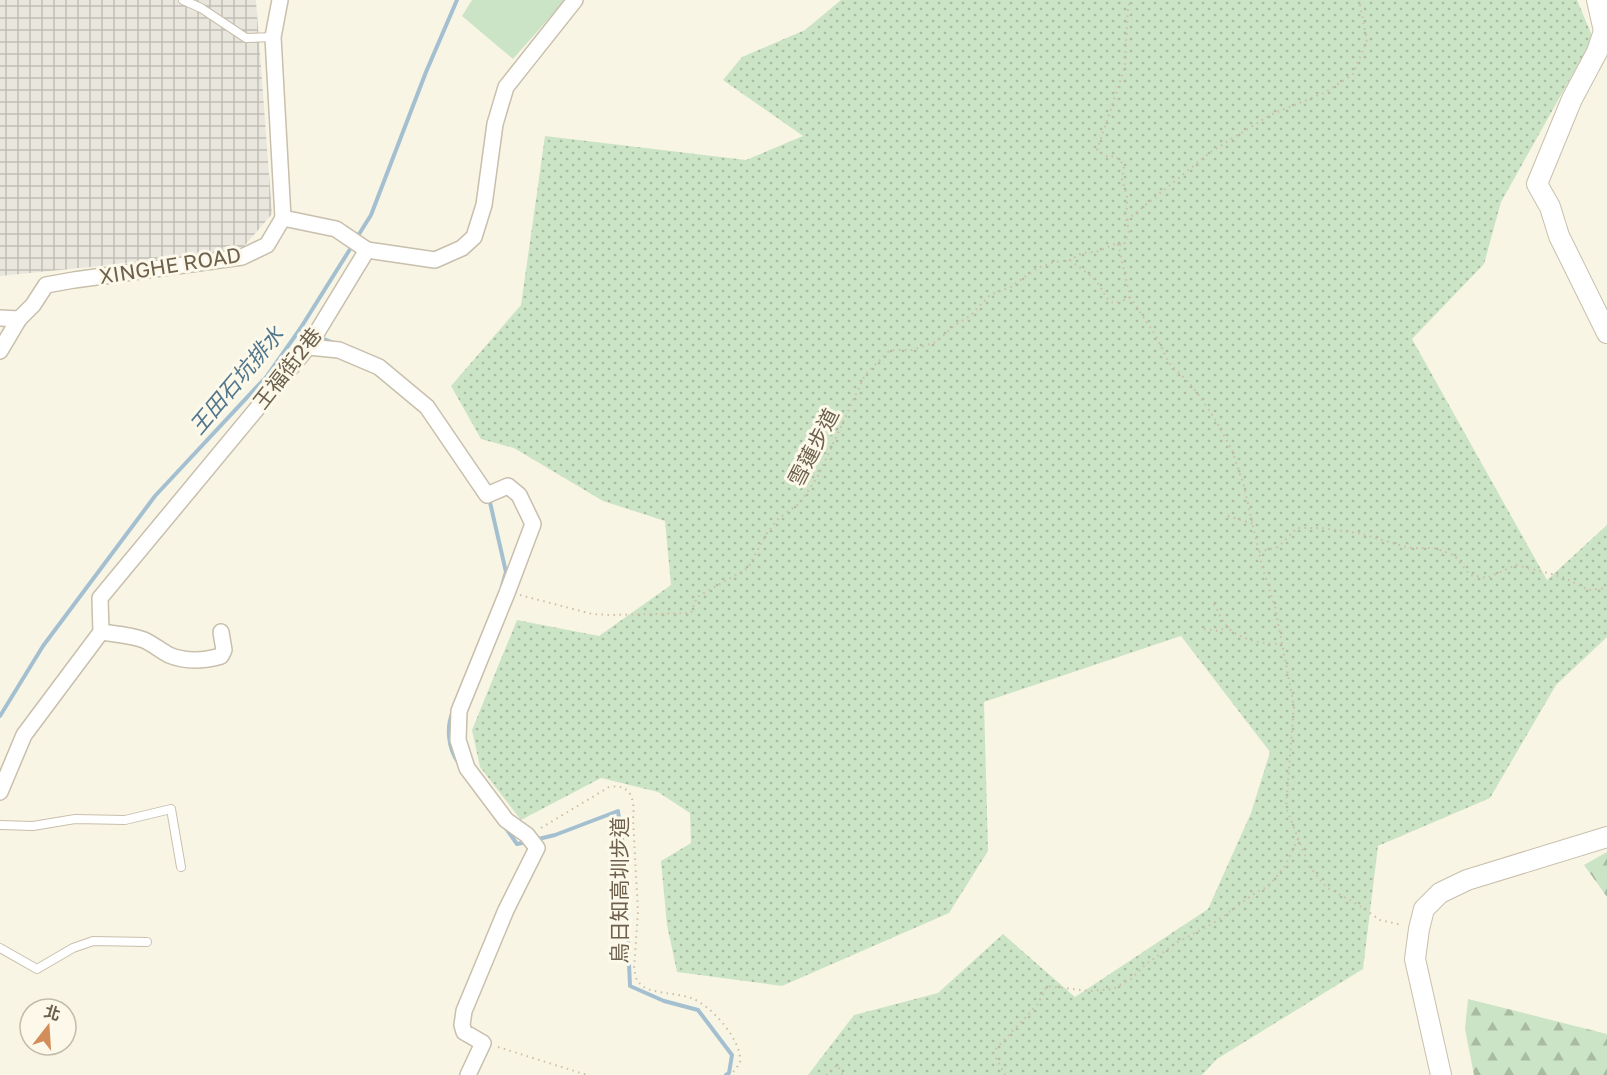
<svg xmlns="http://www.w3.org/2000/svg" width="1607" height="1075" viewBox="0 0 1607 1075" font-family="'Golos Text','Noto Sans TC',sans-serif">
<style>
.industrial{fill:url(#industrial-grid)}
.grass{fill:url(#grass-dots)}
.forest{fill:url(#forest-firs)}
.park{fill:#cbe4c5}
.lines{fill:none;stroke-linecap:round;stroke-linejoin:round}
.stream{stroke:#a4c0d0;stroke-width:4}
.service-casing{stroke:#c8bfac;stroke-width:10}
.minor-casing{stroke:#c8bfac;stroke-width:18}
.tertiary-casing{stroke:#c8bfac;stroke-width:22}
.path{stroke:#cfbda4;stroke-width:2;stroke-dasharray:1.5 4.5;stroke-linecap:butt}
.service{stroke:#fff;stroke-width:8}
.minor{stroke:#fff;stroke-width:15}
.tertiary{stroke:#fff;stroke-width:20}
.labels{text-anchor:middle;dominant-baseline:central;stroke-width:6;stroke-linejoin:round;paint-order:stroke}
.street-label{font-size:21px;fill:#6e604d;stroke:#fcf9ea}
.water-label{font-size:22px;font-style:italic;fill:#52768c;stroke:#fcf9ea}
</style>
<defs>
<pattern id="industrial-grid" width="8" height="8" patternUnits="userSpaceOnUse" patternTransform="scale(1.5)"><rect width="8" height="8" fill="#e9e6de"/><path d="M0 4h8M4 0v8" fill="none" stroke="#c1beb6"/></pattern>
<pattern id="grass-dots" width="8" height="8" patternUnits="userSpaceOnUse" patternTransform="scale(1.5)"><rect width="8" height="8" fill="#cbe4c5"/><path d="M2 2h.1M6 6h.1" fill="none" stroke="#a9bca2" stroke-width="1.8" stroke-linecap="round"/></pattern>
<pattern id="forest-firs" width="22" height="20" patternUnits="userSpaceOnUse" patternTransform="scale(1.5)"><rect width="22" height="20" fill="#cbe4c5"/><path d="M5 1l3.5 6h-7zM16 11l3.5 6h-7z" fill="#a9bca2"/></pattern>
</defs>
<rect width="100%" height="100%" fill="#f9f5e5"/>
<polygon class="industrial" points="0,0 256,0 272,214 239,252 0,276"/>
<polygon class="grass" points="841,0 1577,0 1593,38 1501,202 1484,264 1412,339 1547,580 1607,525 1607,637 1556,685 1490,798 1378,846 1363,969 1217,1059 1202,1075 808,1075 854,1015 938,993 1003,934 1075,997 1208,909 1251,813 1270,752 1181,636 984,702 988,851 949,913 782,986 677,972 667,925 661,861 691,843 690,813 658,792 601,778 521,820 480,767 472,730 517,620 599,636 671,585 665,521 603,501 514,448 481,439 451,386 521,305 545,136 746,160 803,136 723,80 742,57 805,30"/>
<g class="forest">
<polygon points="1607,852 1607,897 1584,865"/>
<polygon points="1468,999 1607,1034 1607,1075 1474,1075 1465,1029"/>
</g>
<polygon class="park" points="472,0 565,0 513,59 462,16"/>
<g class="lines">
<g class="stream">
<polyline points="356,239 371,215 426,72 457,0"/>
<polyline points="300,329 312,334"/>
<polyline points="319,337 334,343"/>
<polyline points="489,498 506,572 502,586"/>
<path d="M453,711c-7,16 -5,37 5,51"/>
<polyline points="0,716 43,646 155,496 267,376 300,329 352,246"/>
<polyline points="505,827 517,844 527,842"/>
<polyline points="534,840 555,835 618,811 624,852 630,986 664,1001 698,1010 732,1055 729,1073 726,1075"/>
</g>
<g class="service-casing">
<g id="service">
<polyline points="183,0 201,8 246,38 273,37"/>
<polyline points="0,825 33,826 75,819 125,820 171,809 181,867"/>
<polyline points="0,948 37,969 73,948 93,941 147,942"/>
</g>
</g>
<g class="minor-casing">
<g id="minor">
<polyline points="283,218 336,229 367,250"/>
<polyline points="0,318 19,319"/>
<polyline points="308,347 339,350 379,367 427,407 487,495 508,486 519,495 533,524 507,593 459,711 458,740 467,768 506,820 527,835 537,848 506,910 464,1011 462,1025 464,1032 483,1043 468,1075"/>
<polyline points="0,351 19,319 33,305 46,285 74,280 242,257 267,245 283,218 273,37 280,0"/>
<path d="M101,632c14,2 30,3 43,8 9,4 17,11 25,15 17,7 35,6 52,1l3,-6 -3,-18"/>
<polyline points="0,792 24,735 101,632 100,598 308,347 367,250 435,260 462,248 474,237 484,205 495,124 506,87 575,0"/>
</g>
</g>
<g class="tertiary-casing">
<g id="tertiary">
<polyline points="1597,0 1604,31 1597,52 1572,99 1537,184 1550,207 1559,236 1607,333"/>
<polyline points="1441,1075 1415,959 1419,929 1424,909 1440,893 1467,880 1607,837"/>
</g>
</g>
<g class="path">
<polyline points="1127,220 1212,151 1270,115 1326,92 1353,74 1367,40 1359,0"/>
<polyline points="1118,244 1130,297 1156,336 1169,363 1193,387 1215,419 1232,450 1244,486 1262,566 1275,607 1294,706 1286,807"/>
<path d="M1070,260c8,7 17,12 24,19 14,13 10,34 36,18"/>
<polyline points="1228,516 1254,524"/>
<polyline points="1259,552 1278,547 1297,528 1322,528 1358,533 1410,548 1434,548 1454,555 1470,575 1487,578 1516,565 1563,577 1588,590 1607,588"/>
<polyline points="520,595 592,614 611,615 691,613 697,597 748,568 767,533 779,518 800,503 818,476 865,375 888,352 891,350 912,350 936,342 955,325 970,316 990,295 1011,287 1037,268 1055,262 1070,260 1082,253 1096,252 1115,244 1124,245 1129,231 1125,213 1127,208 1127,196 1122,180 1124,165 1115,156 1108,157 1097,150 1125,67 1128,7 1131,0"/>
<path d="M1214,604c4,7 7,15 12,21 12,15 37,19 55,19"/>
<polyline points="1204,629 1218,631 1227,627"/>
<polyline points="1287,810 1309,866 1326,887 1357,904 1380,920 1402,925"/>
<path d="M541,828l68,-41c23,-4 26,14 24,32l5,93 -4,57 3,12 8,7c15,6 31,5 46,10 20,7 52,43 49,65l-9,12"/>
<polyline points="498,1047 587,1075"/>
<polyline points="826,1075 837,1065 843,1075"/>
<polyline points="1005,1075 993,1052 1037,1005 1047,986 1090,991 1113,989 1131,979 1146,964 1178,942 1217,921 1255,893 1269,886 1285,866 1298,839"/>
</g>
<use href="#service" class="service"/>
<use href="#minor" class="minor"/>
<use href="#tertiary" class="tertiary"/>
</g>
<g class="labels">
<g class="street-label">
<text transform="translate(170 265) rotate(-9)">XINGHE ROAD</text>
<text transform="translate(287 368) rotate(-52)">王福街2巷</text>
<text transform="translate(813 447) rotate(-63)">雪蓮步道</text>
<text transform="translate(619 890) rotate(-90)">烏日知高圳步道</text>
</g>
<g class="water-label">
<text transform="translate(236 380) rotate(-50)">王田石坑排水</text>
</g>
</g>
<g transform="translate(48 1027) rotate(17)"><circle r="28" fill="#fcf9ea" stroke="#c3bcab" stroke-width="1.5"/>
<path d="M0-4.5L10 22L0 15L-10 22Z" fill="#d38d59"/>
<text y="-9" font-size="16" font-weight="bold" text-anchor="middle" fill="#6e604d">北</text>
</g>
</svg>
